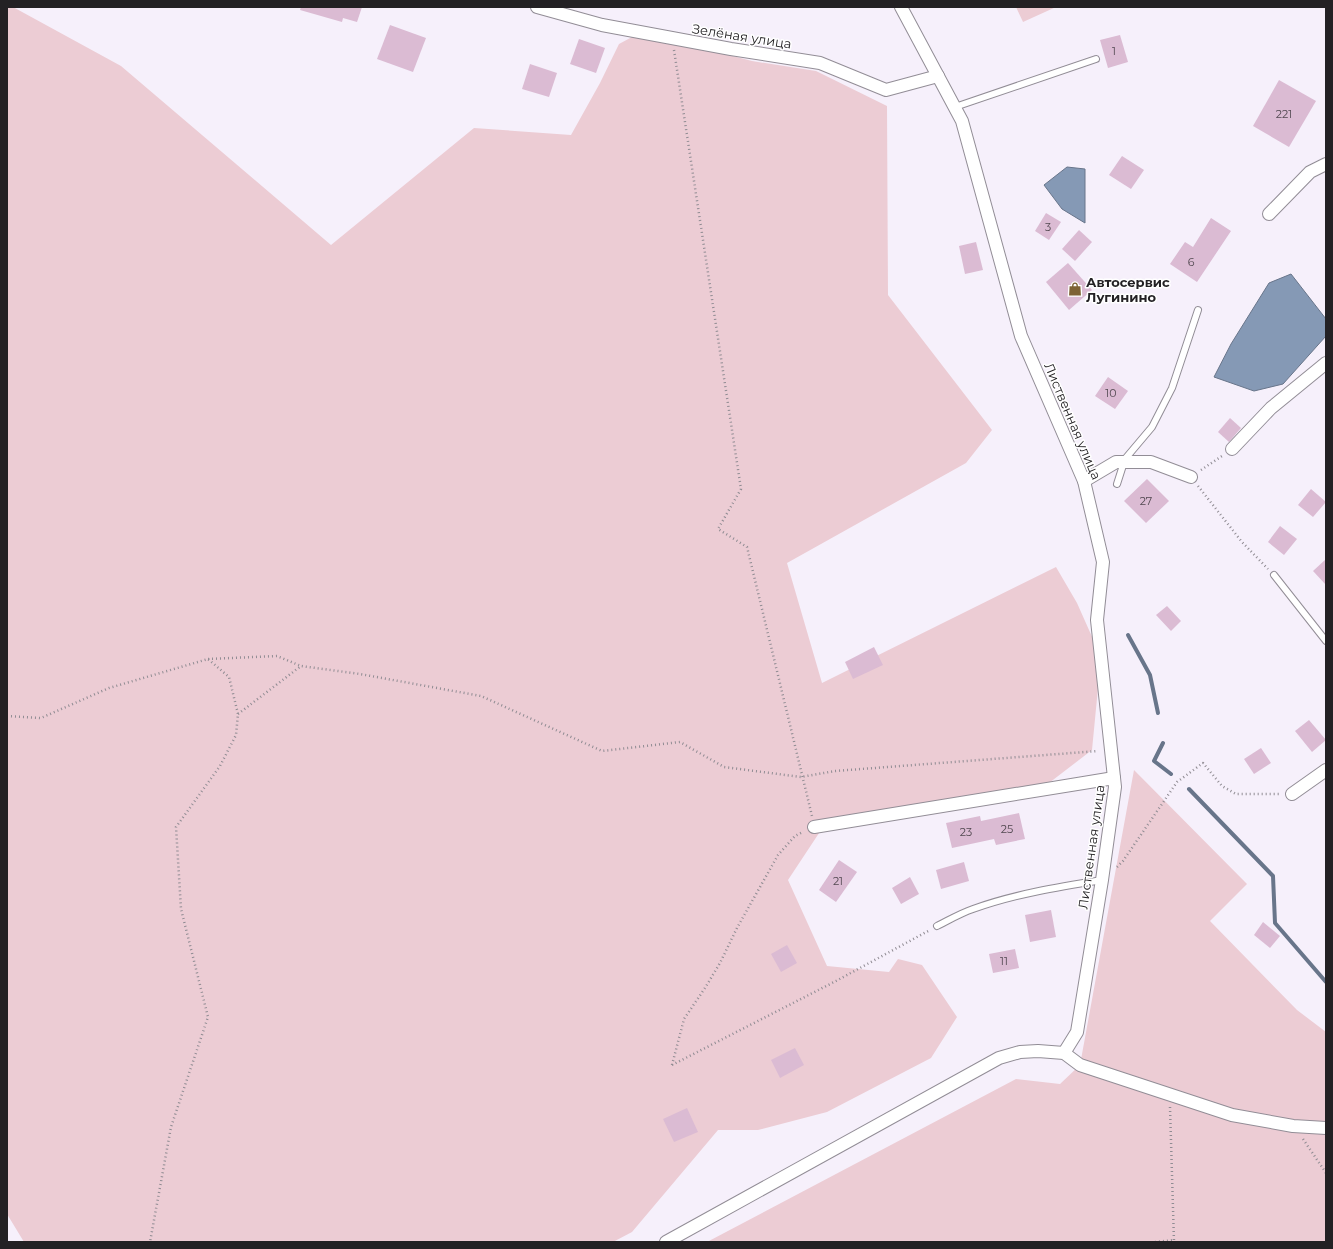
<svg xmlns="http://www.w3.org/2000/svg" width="1333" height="1249" viewBox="0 0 1333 1249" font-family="Montserrat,sans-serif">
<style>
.green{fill:#ecccd4}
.water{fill:#8599b5;stroke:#68758a}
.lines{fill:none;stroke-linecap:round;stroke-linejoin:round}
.stream{stroke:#68758a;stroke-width:4}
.building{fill:#dbbbd3}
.service-casing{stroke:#928d96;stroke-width:8}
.minor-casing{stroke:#928d96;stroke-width:14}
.path{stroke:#908c93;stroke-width:2.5;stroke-dasharray:1 3;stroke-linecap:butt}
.service{stroke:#fff;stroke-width:6}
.minor{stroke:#fff;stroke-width:12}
.labels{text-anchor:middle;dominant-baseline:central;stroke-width:3;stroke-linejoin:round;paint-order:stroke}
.number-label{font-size:11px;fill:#514850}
.street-label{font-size:13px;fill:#232124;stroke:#fff}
.poi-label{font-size:13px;font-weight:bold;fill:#232124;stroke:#fff;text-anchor:start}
</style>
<rect width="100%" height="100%" fill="#f6f0fb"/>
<g class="green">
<polygon points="7,7 13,7 121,66 331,245 474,128 571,135 600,83 619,44 645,30 690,45 752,61 816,71 887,106 888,295 992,430 966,463 787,563 822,683 1056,567 1077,603 1101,657 1092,750 1049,783 829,818 788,880 827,966 889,972 898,959 922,965 957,1017 931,1058 827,1112 758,1130 718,1130 632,1232 613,1242 24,1242 7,1214"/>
<polygon points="1016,7 1056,7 1023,22"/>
<polygon points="1134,770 1247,884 1210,921 1297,1010 1326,1032 1326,1242 707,1242 1016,1079 1060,1084 1080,1065"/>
</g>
<g class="water">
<polygon points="1067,167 1085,169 1085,223 1062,209 1044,185"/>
<polygon points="1291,274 1326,319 1326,336 1283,384 1254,391 1214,377 1231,344 1269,283"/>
</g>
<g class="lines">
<g class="stream">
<polyline points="1128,635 1150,675 1158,713"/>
<polyline points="1163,743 1154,761 1171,774"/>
<polyline points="1189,789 1273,876 1275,923 1326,982"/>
</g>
</g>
<g class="building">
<polygon points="301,7 362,7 357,22 343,18 342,22 300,10"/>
<polygon points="390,25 426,38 413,72 377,59"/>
<polygon points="1120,35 1128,62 1108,68 1100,40"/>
<polygon points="579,39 605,48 596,73 570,64"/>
<polygon points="530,64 557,73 549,97 522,89"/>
<polygon points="1279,80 1316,101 1289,147 1253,126"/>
<polygon points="1122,156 1144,170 1131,189 1109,175"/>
<polygon points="1046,213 1061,222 1049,240 1035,231"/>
<polygon points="1211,218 1231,231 1197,282 1170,264 1185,242 1193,247"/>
<polygon points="1079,230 1092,242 1075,261 1062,249"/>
<polygon points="976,242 983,270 965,274 959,246"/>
<polygon points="1068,263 1092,290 1069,310 1046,282"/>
<polygon points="1108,377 1128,391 1115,409 1095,396"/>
<polygon points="1230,418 1241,428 1229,442 1218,432"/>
<polygon points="1147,479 1169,501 1146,523 1124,501"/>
<polygon points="1311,489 1326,502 1313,517 1298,505"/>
<polygon points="1280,526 1297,539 1284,555 1268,542"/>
<polygon points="1326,559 1326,585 1313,571"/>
<polygon points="1167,606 1181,621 1171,631 1156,615"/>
<polygon points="874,647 883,665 853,679 845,662"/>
<polygon points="1309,720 1326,740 1312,752 1295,731"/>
<polygon points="1261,748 1271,763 1254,774 1244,759"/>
<polygon points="1019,813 1025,839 996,845 994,839 952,848 946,823 980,816 981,821"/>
<polygon points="839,860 857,872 836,902 819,890"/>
<polygon points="964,862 969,881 941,889 936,870"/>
<polygon points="910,877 919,894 901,904 892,888"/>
<polygon points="1051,910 1056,937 1030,942 1025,915"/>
<polygon points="1263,922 1280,936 1270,948 1254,935"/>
<polygon points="787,945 797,963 781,972 771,954"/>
<polygon points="1015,949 1019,968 993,973 989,954"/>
<polygon points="795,1048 804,1065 780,1078 771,1060"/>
<polygon points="687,1108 698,1132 674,1142 663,1119"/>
</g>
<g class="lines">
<g class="service-casing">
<g id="service">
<polyline points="955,107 1096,59"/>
<polyline points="1117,484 1125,459 1152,427 1172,388 1198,310"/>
<polyline points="1274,575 1326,641"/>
<path d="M937,926c12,-6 24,-13 36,-17 42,-15 85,-22 129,-29"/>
</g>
</g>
<g class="minor-casing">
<g id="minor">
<polyline points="537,7 602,25 731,49 820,63 886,90 938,76"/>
<polyline points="901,7 962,121 1021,336 1084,481 1103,562 1097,620 1115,787 1102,880 1077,1032 1064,1053"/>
<polyline points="1269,214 1310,172 1326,164"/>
<polyline points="1232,449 1271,408 1326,363"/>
<polyline points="1084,481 1116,462 1151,462 1191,477"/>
<polyline points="1292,794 1326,770"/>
<polyline points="814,827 1114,778"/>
<polyline points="666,1242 999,1058 1020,1052 1038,1051 1064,1053 1080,1065 1232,1115 1293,1126 1326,1128"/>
</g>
</g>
<g class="path">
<polyline points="674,50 741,489 718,529 747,547 812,816"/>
<polyline points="1201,470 1222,456"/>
<polyline points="1198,486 1242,542 1268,569"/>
<polyline points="208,659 277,656 301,666"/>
<polyline points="238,714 301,666 360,674 481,696 602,751 680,742 724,767 801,777 835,771 1098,751"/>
<polyline points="7,716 41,718 109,688 208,659 229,677 238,714 236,735 220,766 176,827 181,909 208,1017 171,1127 150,1242"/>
<polyline points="1117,867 1123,861 1177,782 1203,763 1222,786 1236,794 1281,794"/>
<polyline points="672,1065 684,1019 705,988 720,963 737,928 778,855 795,836 803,832"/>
<polyline points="672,1065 836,981 930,930"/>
<polyline points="1170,1107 1174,1242"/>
<polyline points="1303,1139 1326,1173"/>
<polyline points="1155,1242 1174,1240"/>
</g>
<use href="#service" class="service"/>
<use href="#minor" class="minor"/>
</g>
<defs>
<g id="shop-bare" transform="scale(1.08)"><path d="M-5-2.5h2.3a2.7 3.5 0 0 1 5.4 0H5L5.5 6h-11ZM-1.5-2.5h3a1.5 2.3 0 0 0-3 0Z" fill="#7d6234" stroke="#fff" stroke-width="2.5" paint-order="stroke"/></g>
</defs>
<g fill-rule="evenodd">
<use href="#shop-bare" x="1075" y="289"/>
</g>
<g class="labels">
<g class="number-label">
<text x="1114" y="51">1</text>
<text x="1284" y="114">221</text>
<text x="1048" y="227">3</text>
<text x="1191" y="262">6</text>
<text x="1111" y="393">10</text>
<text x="1146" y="501">27</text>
<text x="1007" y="829">25</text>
<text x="966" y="832">23</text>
<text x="838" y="881">21</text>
<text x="1004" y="961">11</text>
</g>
<g class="street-label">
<text transform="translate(742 36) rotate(9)">Зелёная улица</text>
<text transform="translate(1073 421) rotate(67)">Лиственная улица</text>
<text transform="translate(1091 847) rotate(-82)">Лиственная улица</text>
</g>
<g class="poi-label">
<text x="1086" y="282">Автосервис<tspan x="1086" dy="15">Лугинино</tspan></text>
</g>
</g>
<rect width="1333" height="1249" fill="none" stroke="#232124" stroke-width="16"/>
</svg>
